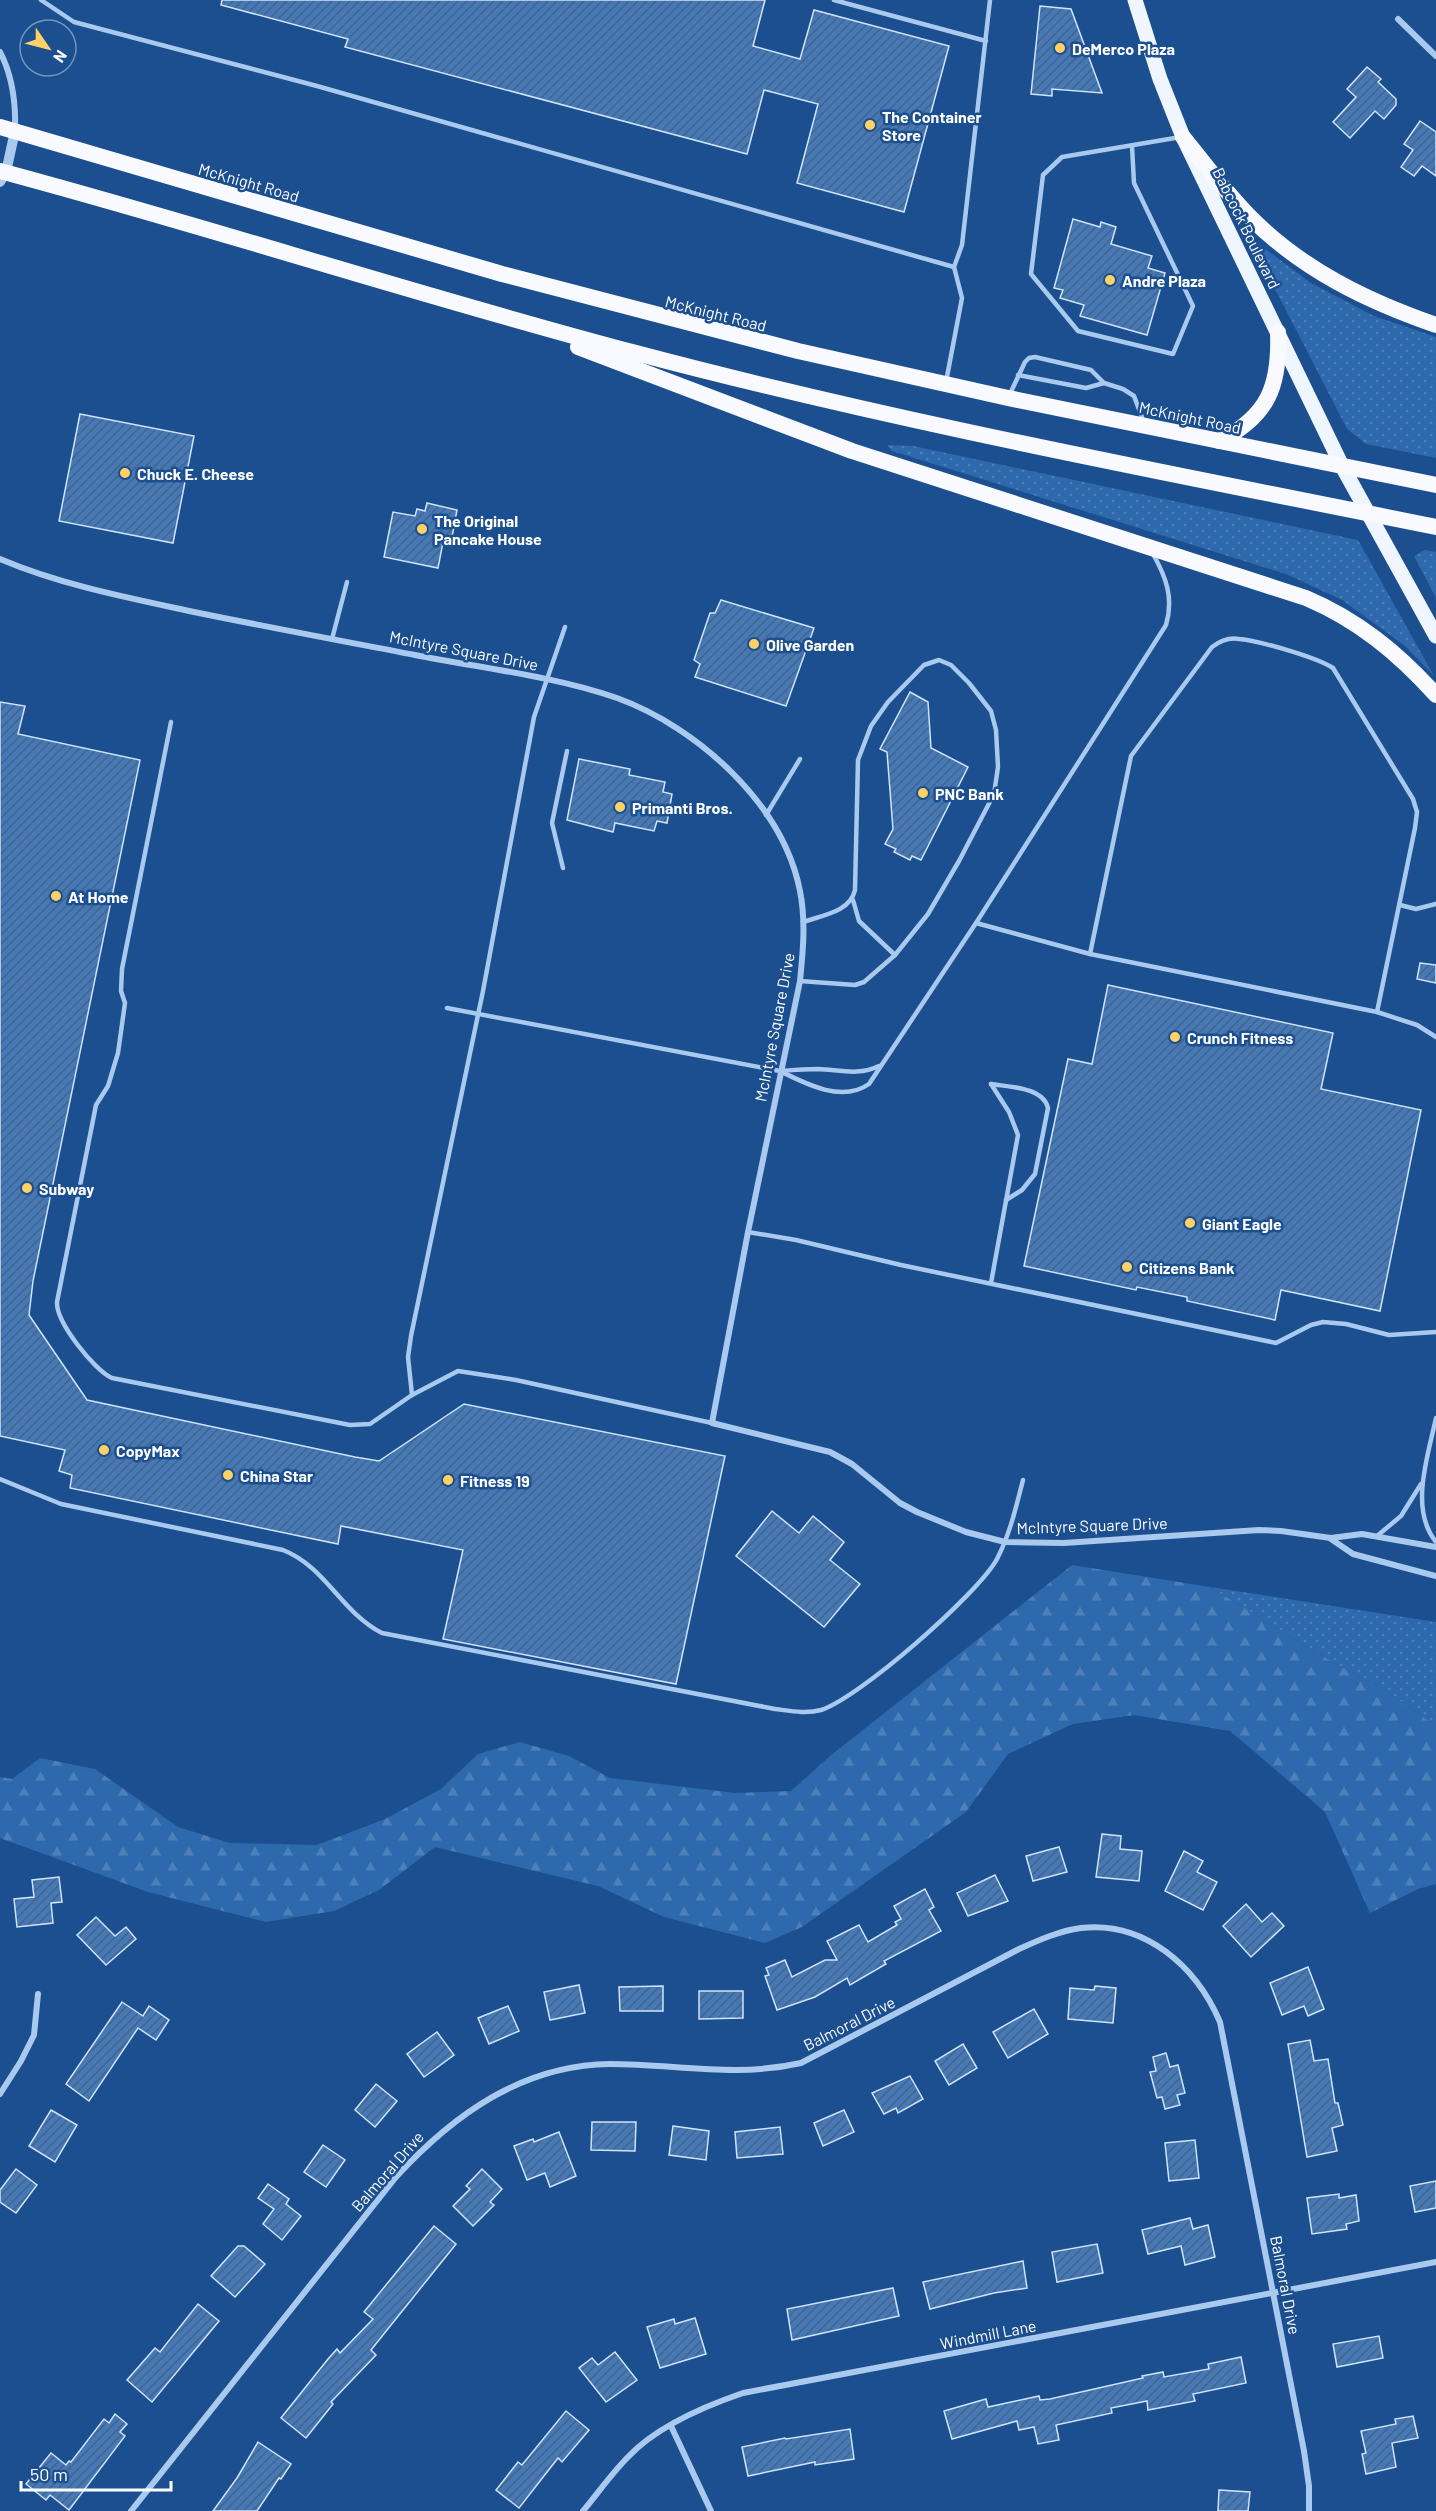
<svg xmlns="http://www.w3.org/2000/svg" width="1436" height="2511" viewBox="0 0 1436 2511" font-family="Barlow,sans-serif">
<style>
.grass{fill:url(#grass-dots)}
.forest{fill:url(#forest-firs)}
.building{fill:url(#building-hatch);stroke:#cfe3fa;stroke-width:1.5}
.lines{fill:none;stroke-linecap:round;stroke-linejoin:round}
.service{stroke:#a9c9ee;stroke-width:4.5}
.minor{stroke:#a9c9ee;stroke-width:6}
.tertiary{stroke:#a9c9ee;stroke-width:10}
.primary{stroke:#f0f6ff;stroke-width:15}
.trunk{stroke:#f8faff;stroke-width:16}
.poi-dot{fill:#ffd166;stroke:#1b4f8f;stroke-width:2}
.labels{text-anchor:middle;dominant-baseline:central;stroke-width:5;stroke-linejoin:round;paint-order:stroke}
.poi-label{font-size:16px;font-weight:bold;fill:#fff;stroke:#1b4f8f;text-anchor:start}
.street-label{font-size:16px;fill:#fff;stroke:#1b4f8f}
</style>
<defs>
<pattern id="grass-dots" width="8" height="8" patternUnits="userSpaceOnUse" patternTransform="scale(1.5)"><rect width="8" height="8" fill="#2e69ad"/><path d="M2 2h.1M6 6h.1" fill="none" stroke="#4d80b9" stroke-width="1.8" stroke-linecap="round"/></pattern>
<pattern id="forest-firs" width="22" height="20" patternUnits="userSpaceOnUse" patternTransform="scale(1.5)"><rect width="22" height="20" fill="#2e69ad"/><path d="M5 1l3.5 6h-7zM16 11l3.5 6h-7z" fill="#4d80b9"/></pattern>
<pattern id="building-hatch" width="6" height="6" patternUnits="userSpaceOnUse" patternTransform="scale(1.5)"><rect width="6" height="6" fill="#4478b7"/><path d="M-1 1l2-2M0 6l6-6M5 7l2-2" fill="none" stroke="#486282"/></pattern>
</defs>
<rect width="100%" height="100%" fill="#1b4f8f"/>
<g class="grass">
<polygon points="1260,245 1311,283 1374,316 1436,337 1436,458 1366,444 1347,429 1253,246"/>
<polygon points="887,445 913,446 1358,540 1434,676 1404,645 1342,600 1286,574 892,451"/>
<polygon points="1425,550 1436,552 1436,598 1414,556"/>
<polygon points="1210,1587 1436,1622 1436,1726 1382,1688 1336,1664"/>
</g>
<polygon class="forest" points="1072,1565 1210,1587 1336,1664 1382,1688 1436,1726 1436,1884 1418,1889 1370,1913 1325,1812 1230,1731 1134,1715 1073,1724 1008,1754 966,1812 802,1927 765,1943 664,1917 598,1886 435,1847 379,1890 334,1911 266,1922 148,1892 0,1838 0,1777 12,1779 40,1758 95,1769 178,1827 230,1843 317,1845 385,1819 441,1789 478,1754 520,1742 569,1756 610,1778 735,1793 791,1791 830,1756"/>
<g class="building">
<polygon points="222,0 765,0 753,46 800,59 814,10 949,46 904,212 797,183 818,104 764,90 747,154 345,47 348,39 221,5"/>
<polygon points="1040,6 1071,9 1102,93 1052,89 1052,96 1031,94"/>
<polygon points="1367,67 1381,79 1378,82 1396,99 1396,105 1384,119 1375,111 1350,138 1333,122 1356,97 1347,89"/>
<polygon points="1420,121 1436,132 1436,176 1422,166 1414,176 1401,167 1413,150 1404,144"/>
<polygon points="1073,219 1100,227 1101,222 1116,227 1111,244 1152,256 1148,268 1165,273 1147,335 1080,316 1084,305 1060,298 1063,290 1054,288"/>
<polygon points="80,414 194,436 173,543 59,521"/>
<polygon points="427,503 457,510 451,543 443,542 438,568 384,557 393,512 415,516 417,509 425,511"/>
<polygon points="721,600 814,628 786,706 695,677 700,664 694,660 710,613 715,613"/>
<polygon points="910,692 928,702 931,748 968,767 921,860 912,856 910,860 894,852 896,849 885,844 893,829 887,752 880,749"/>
<polygon points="0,702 25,706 18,734 140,760 33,1281 29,1315 87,1400 355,1457 379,1461 464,1404 725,1456 676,1684 443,1639 463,1550 341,1526 338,1544 70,1488 72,1475 59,1471 65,1450 0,1436"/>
<polygon points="579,759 630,769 629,775 665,782 663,792 672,794 667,823 657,821 654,831 615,823 613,832 567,820"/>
<polygon points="1420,963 1436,965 1436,983 1417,979"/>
<polygon points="1108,985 1333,1033 1321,1089 1421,1110 1380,1311 1281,1290 1275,1320 1187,1301 1187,1297 1137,1287 1136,1290 1024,1266 1068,1059 1092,1064"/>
<polygon points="772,1511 799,1533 813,1516 844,1542 830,1560 860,1584 824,1627 736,1556"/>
<polygon points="1102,1834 1121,1836 1120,1849 1142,1851 1139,1881 1096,1877"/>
<polygon points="1059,1847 1067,1872 1033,1881 1026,1856"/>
<polygon points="1184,1851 1203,1861 1197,1872 1217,1882 1203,1910 1165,1891"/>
<polygon points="995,1875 1008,1901 968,1916 957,1893"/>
<polygon points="59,1877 62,1902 51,1903 53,1923 17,1927 14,1899 34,1897 32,1880"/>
<polygon points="925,1889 934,1907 929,1910 941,1931 884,1961 886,1964 850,1985 847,1978 815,1997 777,2010 765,1976 769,1975 766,1968 785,1960 792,1977 825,1960 837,1960 827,1941 859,1925 868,1942 897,1925 895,1922 901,1919 894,1906"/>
<polygon points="1246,1904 1262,1922 1272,1913 1284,1926 1251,1957 1223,1926"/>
<polygon points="96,1917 115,1936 126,1927 136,1939 106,1965 77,1935"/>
<polygon points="1308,1967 1324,2009 1308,2016 1304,2006 1282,2015 1270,1983"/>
<polygon points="579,1985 585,2013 550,2020 544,1992"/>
<polygon points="663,1986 663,2011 620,2011 619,1987"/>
<polygon points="1095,1986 1116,1988 1113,2023 1068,2019 1070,1988 1094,1990"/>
<polygon points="699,1991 743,1991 743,2018 699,2019"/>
<polygon points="122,2002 143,2016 149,2006 169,2020 156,2040 138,2028 89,2101 66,2084"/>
<polygon points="508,2006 519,2031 489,2044 478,2018"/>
<polygon points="1034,2009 1048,2034 1008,2058 993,2032"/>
<polygon points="437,2032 454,2055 424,2077 407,2054"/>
<polygon points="1310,2040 1314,2061 1328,2059 1335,2103 1338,2103 1343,2125 1332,2128 1337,2151 1307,2157 1288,2044"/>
<polygon points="963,2044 977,2068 949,2085 935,2061"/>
<polygon points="1166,2053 1170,2067 1178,2065 1185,2093 1177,2095 1180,2105 1165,2109 1162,2097 1157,2098 1150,2072 1156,2071 1153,2057"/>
<polygon points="910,2076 923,2099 898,2113 896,2108 884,2114 872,2093"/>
<polygon points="376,2084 397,2101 375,2127 355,2110"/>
<polygon points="51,2110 77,2125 55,2162 29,2146"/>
<polygon points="844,2110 854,2132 823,2146 814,2123"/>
<polygon points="592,2122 636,2122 635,2151 591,2150"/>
<polygon points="673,2126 709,2131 706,2160 669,2155"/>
<polygon points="780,2127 783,2154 737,2158 735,2132"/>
<polygon points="559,2132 576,2176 550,2187 545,2173 527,2180 514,2146 533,2139 534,2142"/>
<polygon points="1195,2140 1199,2178 1169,2181 1165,2143"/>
<polygon points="323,2145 345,2160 326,2187 304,2172"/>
<polygon points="16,2169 37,2185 16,2213 0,2202 0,2190"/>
<polygon points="482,2169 502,2189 490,2202 494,2205 473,2226 453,2206 470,2189 466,2186"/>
<polygon points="1436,2181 1436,2208 1415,2212 1410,2186"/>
<polygon points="268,2184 289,2199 286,2204 301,2216 282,2240 263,2224 274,2209 258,2198"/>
<polygon points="1339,2194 1339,2198 1356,2195 1359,2221 1346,2224 1347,2229 1312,2234 1307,2198"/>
<polygon points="1190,2218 1193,2229 1208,2225 1215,2257 1185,2265 1181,2246 1148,2254 1142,2230"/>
<polygon points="434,2226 456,2244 371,2350 376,2355 331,2402 333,2404 306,2438 281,2418 328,2359 337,2349 340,2353 373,2319 364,2312"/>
<polygon points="1097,2244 1103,2273 1057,2282 1052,2252"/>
<polygon points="238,2246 244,2246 265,2264 235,2297 211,2276"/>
<polygon points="1023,2261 1027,2288 994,2293 930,2309 923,2282"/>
<polygon points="893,2288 899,2316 792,2340 787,2309"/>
<polygon points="198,2304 219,2321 152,2402 127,2380 155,2348 160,2352"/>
<polygon points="695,2318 706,2354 660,2368 647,2327 674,2319 675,2324"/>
<polygon points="1379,2336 1383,2358 1337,2367 1333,2344"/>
<polygon points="615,2352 637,2380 606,2402 579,2368 592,2358 598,2365"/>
<polygon points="1241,2357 1246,2383 1193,2394 1195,2401 1148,2410 1147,2401 1111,2408 1112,2413 1056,2425 1059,2440 1038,2444 1034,2427 1019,2430 1017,2421 952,2439 944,2411 986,2399 988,2407 1039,2396 1040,2400 1050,2399 1143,2378 1142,2376 1163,2372 1164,2377 1209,2369 1208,2364"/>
<polygon points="566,2411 589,2430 562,2462 558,2458 519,2508 496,2490 518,2462 522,2465"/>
<polygon points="115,2414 127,2424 120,2432 125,2436 69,2510 50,2495 46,2500 26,2484 51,2453 66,2465 69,2461 71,2462 104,2419 109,2423"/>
<polygon points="1413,2416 1418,2438 1392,2443 1396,2467 1366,2474 1362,2454 1366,2453 1361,2431 1396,2424 1395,2419"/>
<polygon points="850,2429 854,2459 815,2465 815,2462 748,2476 742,2447 785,2438 786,2439"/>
<polygon points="258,2442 291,2464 281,2479 279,2478 257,2511 213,2511 237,2478"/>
<polygon points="1219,2490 1250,2492 1248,2511 1218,2511"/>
</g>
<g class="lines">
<g class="service">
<polyline points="41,0 74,22 317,86 954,267"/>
<polyline points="834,0 986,41"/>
<polyline points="1132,146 1134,183 1193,306 1173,354 1078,331 1031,274 1043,175 1062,157 1181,137"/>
<polyline points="1018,375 1086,388 1104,383"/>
<polyline points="946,382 962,298 954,267 962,245 990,0"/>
<polyline points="1009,396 1025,362 1029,358 1035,357 1091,370 1104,383 1123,389 1134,396 1143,420"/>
<polyline points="332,639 347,582"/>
<path d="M171,722l-49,247 -1,22 4,12 -7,50 -10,33 -12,19 -39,197c-1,20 37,68 55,76l238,47 20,-1 42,-29 46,-24 58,9 196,43"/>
<polyline points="766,815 800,759"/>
<polyline points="563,868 552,823 567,751"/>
<polyline points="853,900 859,921 895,955"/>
<polyline points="1400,905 1416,909 1436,904"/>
<polyline points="976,923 1090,954 1377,1012 1417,1025 1436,1037"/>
<path d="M1090,954l41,-198 81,-109c8,-6 16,-10 27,-8 21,2 77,18 94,29l80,131 4,13 -2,16 -38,184"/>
<path d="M800,981l55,4 9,-3 31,-27 33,-41 31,-53 35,-67 4,-27 -2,-37 -5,-19 -22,-28 -18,-18 -12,-5 -15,5 -36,37 -17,24 -13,34 -3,130c-5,22 -32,25 -52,32"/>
<path d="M447,1008l333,63c13,-1 26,-2 38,-2 22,1 41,7 61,-3"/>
<path d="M780,1071c26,13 62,32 89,13l107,-161 190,-298c8,-27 0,-48 -13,-71"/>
<path d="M991,1084c18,3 52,3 57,24l-13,66 -13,16 -16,10"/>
<polyline points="748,1232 796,1240 901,1265 1276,1343 1311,1325 1323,1322 1346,1324 1389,1335 1436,1332"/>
<polyline points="991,1283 1018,1135 1009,1112 991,1084"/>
<polyline points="412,1395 408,1357 411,1336 483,991 534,717 565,627"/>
<path d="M1436,1418c-8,38 -27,91 0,124"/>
<path d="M0,1479l61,25 222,46c43,17 58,62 99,83l393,76c16,2 31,5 46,1 38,-12 157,-116 176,-151 13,-25 19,-52 26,-79"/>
<polyline points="1377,1536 1401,1516 1421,1484"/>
</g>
<g class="minor">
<polyline points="1398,19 1436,56"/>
<path d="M0,52c13,25 16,51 15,79"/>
<path d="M0,559c61,26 129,39 194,53 73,15 148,29 221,43 66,13 139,21 202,43 80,29 166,106 183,193 6,30 3,60 0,90l-52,251 -36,191 118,29 22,12 48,39 17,9 49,20 39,10 59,1 195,-13 22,1 50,7 31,-4 74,13"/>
<polyline points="1331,1539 1353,1554 1436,1576"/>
<polyline points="0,2094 21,2061 34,2035 38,1994"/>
<polyline points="671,2426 711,2511"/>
<path d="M131,2511l265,-334c57,-62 126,-112 214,-113 66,0 125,14 191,-1l218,-114c20,-9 40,-18 62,-21 64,-7 115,38 139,94l84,429 5,35v25"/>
<path d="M583,2511c15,-18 29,-38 45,-54 28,-30 77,-51 115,-64l693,-131"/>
</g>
<polyline class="tertiary" points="0,182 6,172 15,131"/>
<polyline class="primary" points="1135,0 1160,79 1183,137 1342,466 1436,636"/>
<g class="trunk">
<polyline points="0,127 502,274 798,351 1008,398 1436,485"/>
<path d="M1183,137c22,27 43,56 68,81 52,52 116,83 185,107"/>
<path d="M0,171c213,57 423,126 636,182 264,70 533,120 800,174"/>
<path d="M578,347l274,104 454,147c52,22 92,55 130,97"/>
<path d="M1219,441c50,-25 61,-56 59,-109"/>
</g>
</g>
<g class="poi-dot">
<circle cx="1060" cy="48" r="6"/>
<circle cx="870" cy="125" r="6"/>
<circle cx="1110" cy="280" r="6"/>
<circle cx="125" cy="473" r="6"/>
<circle cx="422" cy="529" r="6"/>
<circle cx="754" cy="644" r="6"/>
<circle cx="923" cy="793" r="6"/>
<circle cx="620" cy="807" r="6"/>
<circle cx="56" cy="896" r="6"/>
<circle cx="1175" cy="1037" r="6"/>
<circle cx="27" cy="1188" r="6"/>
<circle cx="1190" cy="1223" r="6"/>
<circle cx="1127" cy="1267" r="6"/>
<circle cx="104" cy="1450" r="6"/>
<circle cx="228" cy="1475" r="6"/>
<circle cx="448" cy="1480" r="6"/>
</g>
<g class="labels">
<g class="poi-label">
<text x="1072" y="48">DeMerco Plaza</text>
<text x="882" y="116">The Container<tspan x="882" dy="18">Store</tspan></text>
<text x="1122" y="280">Andre Plaza</text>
<text x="137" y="473">Chuck E. Cheese</text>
<text x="434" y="520">The Original<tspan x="434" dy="18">Pancake House</tspan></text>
<text x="766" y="644">Olive Garden</text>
<text x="935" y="793">PNC Bank</text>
<text x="632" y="807">Primanti Bros.</text>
<text x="68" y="896">At Home</text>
<text x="1187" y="1037">Crunch Fitness</text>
<text x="39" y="1188">Subway</text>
<text x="1202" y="1223">Giant Eagle</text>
<text x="1139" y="1267">Citizens Bank</text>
<text x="116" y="1450">CopyMax</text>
<text x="240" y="1475">China Star</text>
<text x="460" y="1480">Fitness 19</text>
</g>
<g class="street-label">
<text transform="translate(249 182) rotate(16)">McKnight Road</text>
<text transform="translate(1247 228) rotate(64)">Babcock Boulevard</text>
<text transform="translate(716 313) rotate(14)">McKnight Road</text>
<text transform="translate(1190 417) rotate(12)">McKnight Road</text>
<text transform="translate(464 650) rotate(11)">McIntyre Square Drive</text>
<text transform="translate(774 1027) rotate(-79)">McIntyre Square Drive</text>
<text transform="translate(1092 1525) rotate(-2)">McIntyre Square Drive</text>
<text transform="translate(849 2023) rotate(-27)">Balmoral Drive</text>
<text transform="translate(387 2171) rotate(-49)">Balmoral Drive</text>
<text transform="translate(1286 2285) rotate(79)">Balmoral Drive</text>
<text transform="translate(988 2334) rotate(-11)">Windmill Lane</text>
</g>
</g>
<g transform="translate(48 48) rotate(125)"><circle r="28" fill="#1b4f8f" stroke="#7695bc" stroke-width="1.5"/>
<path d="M0-4.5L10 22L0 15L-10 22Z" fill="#ffd166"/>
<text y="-9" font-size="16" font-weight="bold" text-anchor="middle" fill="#ffffff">N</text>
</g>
<path d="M21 2481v9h150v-9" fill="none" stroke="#ffffff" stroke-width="3"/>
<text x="30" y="2481" font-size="18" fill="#ffffff" stroke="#1b4f8f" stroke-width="4.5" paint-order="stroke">50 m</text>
</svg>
